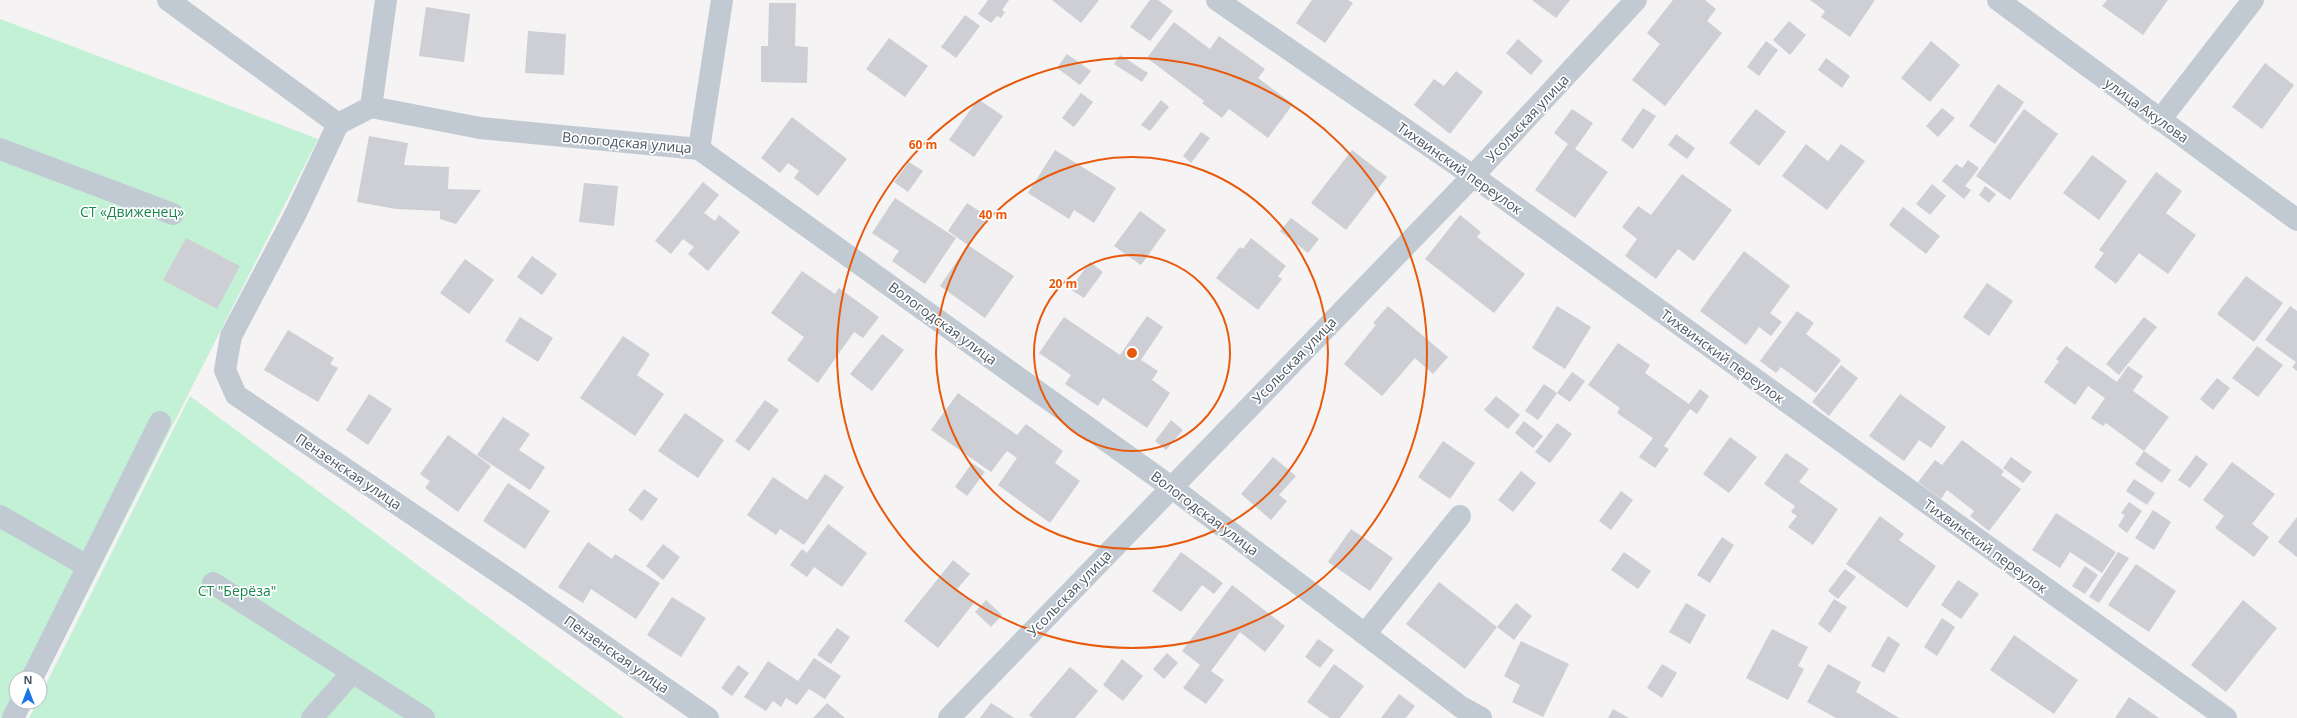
<svg xmlns="http://www.w3.org/2000/svg" width="2297" height="718" viewBox="0 0 2297 718" font-family="'Open Sans',sans-serif">
<style>
.green{fill:#c3f1d5}
.building{fill:#cdcfd5}
.lines{fill:none;stroke-linecap:round;stroke-linejoin:round}
.minor{stroke:#c1cad2;stroke-width:22}
.ring{fill:none;stroke:#e8590c;stroke-width:2}
.labels{text-anchor:middle;dominant-baseline:central;stroke-width:3.5;stroke-linejoin:round;paint-order:stroke}
.street-label{font-size:14px;fill:#4a5661;stroke:#fff}
.park-label{font-size:14px;fill:#17864f;stroke:#fff}
.centre{fill:#e8590c;stroke:#fff;stroke-width:2}
.ring-label{font-size:12px;text-anchor:middle;font-weight:bold;fill:#e8590c;stroke:#fff;stroke-width:3.5;stroke-linejoin:round;paint-order:stroke}
</style>
<rect width="100%" height="100%" fill="#f5f3f3"/>
<g class="green">
<polygon points="0,19 318,139 40,686 40,678 16,678 16,702 23,718 0,718"/>
<polygon points="190,396 624,718 29,718 37,702 40,702 40,696"/>
</g>
<g class="building">
<polygon points="988,0 1009,0 1002,10 1005,12 1001,18 997,16 991,23 978,14"/>
<polygon points="1052,0 1099,0 1081,23"/>
<polygon points="1150,0 1158,0 1173,11 1150,41 1130,27"/>
<polygon points="1312,0 1348,0 1353,3 1325,43 1296,23"/>
<polygon points="1532,0 1570,0 1556,18"/>
<polygon points="1673,0 1705,0 1716,9 1707,21 1722,33 1665,106 1632,80 1660,44 1647,33"/>
<polygon points="1810,0 1875,0 1850,37 1821,17 1825,11"/>
<polygon points="2107,0 2168,0 2143,35 2102,6"/>
<polygon points="769,3 796,3 795,46 808,47 807,83 761,82 761,46 768,46"/>
<polygon points="426,7 470,14 464,62 419,56"/>
<polygon points="965,15 980,26 956,58 941,47"/>
<polygon points="1789,21 1806,35 1790,55 1773,40"/>
<polygon points="1174,22 1210,49 1219,36 1265,69 1258,78 1293,104 1268,138 1229,109 1222,118 1202,103 1204,101 1147,58"/>
<polygon points="528,31 566,34 564,75 525,73"/>
<polygon points="889,38 928,66 905,97 866,69"/>
<polygon points="1518,39 1543,61 1531,75 1506,53"/>
<polygon points="1766,41 1778,50 1759,76 1747,67"/>
<polygon points="1931,41 1960,65 1930,102 1901,78"/>
<polygon points="1067,54 1091,71 1080,85 1057,68"/>
<polygon points="1120,55 1148,73 1142,82 1114,64"/>
<polygon points="1826,58 1850,76 1842,88 1818,70"/>
<polygon points="2265,63 2294,85 2262,129 2232,107"/>
<polygon points="1456,71 1483,92 1450,134 1414,105 1434,79 1444,86"/>
<polygon points="1998,84 2024,102 1995,144 1969,126"/>
<polygon points="1081,93 1093,102 1074,127 1062,118"/>
<polygon points="978,99 1003,116 974,157 949,140"/>
<polygon points="1161,100 1169,107 1150,131 1141,125"/>
<polygon points="1643,108 1656,116 1633,149 1621,140"/>
<polygon points="1942,108 1955,118 1938,137 1926,126"/>
<polygon points="1572,109 1593,123 1575,149 1608,172 1575,218 1535,190 1568,144 1554,133"/>
<polygon points="1756,109 1786,132 1759,166 1729,143"/>
<polygon points="2024,109 2058,134 2010,200 1976,176"/>
<polygon points="792,117 847,159 818,196 794,178 799,171 788,163 780,173 761,158"/>
<polygon points="1201,132 1210,138 1191,163 1183,156"/>
<polygon points="1676,134 1695,148 1687,159 1668,145"/>
<polygon points="369,136 408,143 404,165 449,167 448,189 481,190 456,224 440,219 440,211 396,209 357,202"/>
<polygon points="1806,144 1828,161 1841,144 1865,161 1827,210 1782,176"/>
<polygon points="1055,150 1116,188 1094,223 1074,210 1069,219 1028,193"/>
<polygon points="1352,150 1387,177 1346,230 1311,203"/>
<polygon points="2092,155 2127,181 2099,220 2063,193"/>
<polygon points="1968,160 1979,168 1965,186 1971,190 1964,199 1942,181 1956,164 1962,168"/>
<polygon points="909,162 923,171 908,192 894,182"/>
<polygon points="2156,172 2182,191 2166,213 2196,235 2168,274 2139,253 2116,284 2094,267 2104,253 2099,250"/>
<polygon points="1682,174 1732,210 1694,261 1678,249 1656,279 1625,256 1637,239 1622,227 1638,206 1651,215"/>
<polygon points="703,182 719,195 704,213 715,221 719,215 740,232 708,271 688,254 694,247 683,239 671,254 655,241"/>
<polygon points="584,183 618,186 614,226 579,222"/>
<polygon points="1932,184 1946,196 1930,215 1916,204"/>
<polygon points="1985,186 1996,194 1989,203 1979,195"/>
<polygon points="895,198 956,238 925,284 892,261 899,251 872,233"/>
<polygon points="967,203 988,217 968,245 948,231"/>
<polygon points="1903,207 1940,236 1926,254 1889,225"/>
<polygon points="1140,211 1166,230 1141,265 1114,246"/>
<polygon points="1460,215 1481,232 1477,237 1525,274 1494,313 1425,259"/>
<polygon points="1291,218 1319,239 1308,253 1280,231"/>
<polygon points="186,238 240,266 217,309 163,280"/>
<polygon points="1251,238 1286,266 1278,276 1282,279 1258,310 1216,278 1240,247 1243,249"/>
<polygon points="968,245 1014,276 985,318 940,286"/>
<polygon points="1744,251 1790,286 1770,313 1782,322 1771,336 1759,327 1746,345 1700,311"/>
<polygon points="532,256 557,274 542,295 517,277"/>
<polygon points="465,259 494,280 469,314 440,293"/>
<polygon points="1090,262 1103,272 1084,298 1070,289"/>
<polygon points="802,271 835,294 839,288 879,317 863,338 854,332 818,383 787,360 804,337 771,313"/>
<polygon points="2246,276 2283,303 2254,342 2217,314"/>
<polygon points="1987,283 2013,301 1989,336 1963,317"/>
<polygon points="1388,306 1448,357 1433,374 1415,358 1382,396 1344,364 1376,325 1373,323"/>
<polygon points="1557,306 1591,327 1565,369 1532,348"/>
<polygon points="2290,306 2297,311 2297,371 2292,367 2296,362 2265,340"/>
<polygon points="1797,311 1814,323 1806,334 1841,360 1816,393 1781,367 1776,373 1760,361"/>
<polygon points="1147,316 1163,327 1141,360 1158,371 1152,380 1170,393 1147,428 1103,398 1098,406 1065,384 1071,375 1039,353 1064,317 1120,355"/>
<polygon points="520,317 553,338 538,362 505,341"/>
<polygon points="2144,317 2157,327 2119,375 2106,364"/>
<polygon points="288,330 334,358 330,364 338,368 318,402 264,370"/>
<polygon points="882,334 904,350 872,391 850,374"/>
<polygon points="623,336 650,354 637,375 664,394 635,436 580,398"/>
<polygon points="1618,343 1650,365 1645,373 1689,404 1700,389 1709,396 1697,414 1690,409 1664,446 1669,449 1655,468 1639,457 1653,438 1617,413 1620,408 1588,385"/>
<polygon points="2066,346 2117,382 2128,366 2143,376 2133,391 2169,417 2144,451 2106,423 2103,426 2091,418 2105,398 2088,386 2075,405 2044,382 2059,361 2056,359"/>
<polygon points="2257,346 2283,365 2258,397 2232,378"/>
<polygon points="1841,365 1858,378 1829,416 1812,402"/>
<polygon points="1572,372 1585,381 1570,402 1557,393 1538,420 1525,411 1544,384 1557,393"/>
<polygon points="2217,378 2230,388 2213,410 2200,399"/>
<polygon points="958,393 1017,435 1026,424 1063,451 1055,463 1080,481 1050,523 998,485 1017,458 1007,451 991,472 931,430"/>
<polygon points="369,394 392,409 368,445 346,430"/>
<polygon points="1900,394 1946,427 1931,448 1919,440 1904,461 1869,436"/>
<polygon points="1496,396 1520,415 1508,429 1484,410"/>
<polygon points="765,400 779,410 749,451 735,441"/>
<polygon points="685,413 724,440 698,478 658,451"/>
<polygon points="503,417 530,434 519,450 545,467 530,490 477,455"/>
<polygon points="1171,420 1183,430 1166,450 1155,441"/>
<polygon points="1524,421 1543,436 1533,448 1515,433"/>
<polygon points="1557,423 1572,434 1550,463 1535,452"/>
<polygon points="448,435 491,466 458,512 425,488 430,481 420,474"/>
<polygon points="1730,437 1757,457 1729,493 1703,474"/>
<polygon points="1962,440 2004,471 2001,475 2021,489 1989,531 1970,516 1974,511 1947,490 1941,499 1918,482 1935,460 1942,465"/>
<polygon points="1443,441 1475,463 1450,499 1418,477"/>
<polygon points="2144,451 2171,470 2162,483 2135,464"/>
<polygon points="1786,453 1809,469 1799,482 1838,509 1813,545 1788,527 1797,516 1791,512 1795,506 1764,484"/>
<polygon points="2196,455 2208,464 2190,488 2178,480"/>
<polygon points="1273,457 1296,476 1279,495 1287,501 1271,520 1241,494"/>
<polygon points="2011,457 2032,472 2023,483 2003,468"/>
<polygon points="2232,462 2275,494 2252,524 2269,537 2254,557 2215,528 2224,516 2203,500"/>
<polygon points="972,463 985,472 967,496 955,487"/>
<polygon points="1521,471 1536,483 1513,512 1498,500"/>
<polygon points="825,474 844,487 804,545 780,529 776,535 747,515 773,477 807,500"/>
<polygon points="2134,479 2155,493 2147,505 2126,491"/>
<polygon points="508,483 550,511 525,549 483,521"/>
<polygon points="644,489 658,499 642,521 628,510"/>
<polygon points="1621,491 1633,500 1611,530 1599,521"/>
<polygon points="2129,502 2142,511 2127,533 2118,526 2125,515 2121,513"/>
<polygon points="2153,510 2171,522 2154,550 2135,538"/>
<polygon points="2056,513 2116,552 2102,573 2070,552 2060,568 2032,550"/>
<polygon points="1880,516 1904,534 1899,540 1936,566 1907,608 1846,564"/>
<polygon points="2297,517 2297,557 2278,542"/>
<polygon points="828,524 867,553 842,587 814,567 807,577 790,565 802,549 807,553"/>
<polygon points="1351,529 1393,558 1370,591 1328,562"/>
<polygon points="1722,537 1734,545 1710,583 1697,575"/>
<polygon points="588,542 612,559 615,554 660,583 636,619 591,589 583,603 558,587"/>
<polygon points="663,544 680,557 663,580 646,566"/>
<polygon points="1181,552 1223,583 1214,594 1202,585 1181,612 1152,591"/>
<polygon points="1624,552 1651,571 1638,589 1611,570"/>
<polygon points="2118,552 2129,558 2099,603 2089,597"/>
<polygon points="953,560 970,574 957,589 974,603 938,648 904,621"/>
<polygon points="2136,564 2176,591 2149,632 2108,605"/>
<polygon points="2085,566 2098,575 2085,594 2072,586"/>
<polygon points="1845,569 1856,577 1838,599 1828,591"/>
<polygon points="1958,580 1979,594 1961,619 1941,605"/>
<polygon points="1439,582 1497,627 1516,603 1532,616 1514,640 1497,627 1465,669 1406,624"/>
<polygon points="1232,585 1285,626 1265,652 1240,632 1211,671 1224,680 1206,704 1183,688 1200,665 1182,651"/>
<polygon points="672,597 706,618 681,657 647,635"/>
<polygon points="1834,599 1847,607 1830,633 1818,624"/>
<polygon points="986,600 1002,615 991,627 975,612"/>
<polygon points="2243,600 2277,628 2226,692 2191,665"/>
<polygon points="1686,603 1706,615 1690,644 1669,632"/>
<polygon points="1942,618 1955,627 1937,656 1924,647"/>
<polygon points="837,628 850,637 831,664 817,655"/>
<polygon points="1772,629 1808,647 1798,666 1804,669 1788,700 1746,678"/>
<polygon points="2014,635 2078,680 2054,714 1990,670"/>
<polygon points="1888,636 1900,644 1884,673 1871,666"/>
<polygon points="1318,639 1334,650 1320,668 1305,657"/>
<polygon points="1521,641 1569,664 1543,717 1512,702 1520,685 1504,676"/>
<polygon points="1167,653 1178,663 1164,679 1153,669"/>
<polygon points="814,658 841,676 825,699 809,689 797,705 786,698 781,707 773,701 766,711 744,697 768,661 798,681"/>
<polygon points="1122,659 1143,676 1123,701 1103,685"/>
<polygon points="1334,664 1364,686 1340,718 1330,718 1307,702"/>
<polygon points="1662,664 1677,673 1662,698 1647,688"/>
<polygon points="1828,664 1861,682 1856,692 1899,718 1836,718 1807,702"/>
<polygon points="738,665 749,673 732,696 721,688"/>
<polygon points="1070,667 1098,691 1075,718 1033,718 1029,715"/>
<polygon points="1399,694 1415,706 1406,718 1381,718"/>
<polygon points="2129,697 2159,718 2115,718"/>
<polygon points="827,703 845,718 813,718"/>
<polygon points="991,703 999,708 1014,718 980,718"/>
<polygon points="1613,709 1629,718 1608,718"/>
</g>
<g class="lines">
<g class="minor">
<polyline points="168,0 338,124"/>
<polyline points="1217,0 1473,176 2226,718"/>
<polyline points="1998,0 2297,220"/>
<polyline points="371,107 386,0"/>
<polyline points="2160,120 2253,0"/>
<polyline points="338,124 371,107 480,128 699,149 1171,487 1461,707 1481,718"/>
<polyline points="338,124 296,213 231,336 225,370 236,395 517,585 708,718"/>
<polyline points="0,149 173,214"/>
<polyline points="699,149 722,0"/>
<polyline points="0,516 87,566"/>
<polyline points="213,583 424,718"/>
<polyline points="1365,634 1460,516"/>
<polyline points="32,678 160,422"/>
<polyline points="13,718 21,702"/>
<polyline points="312,718 352,673"/>
<polyline points="949,718 1473,176 1636,0"/>
</g>
</g>
<g class="ring">
<circle cx="1132" cy="353" r="98"/>
<circle cx="1132" cy="353" r="196"/>
<circle cx="1132" cy="353" r="295"/>
</g>
<g class="labels">
<g class="street-label">
<text transform="translate(2147 110) rotate(36)">улица Акулова</text>
<text transform="translate(1527 118) rotate(-47)">Усольская улица</text>
<text transform="translate(627 142) rotate(5)">Вологодская улица</text>
<text transform="translate(1460 168) rotate(35)">Тихвинский переулок</text>
<text transform="translate(943 323) rotate(36)">Вологодская улица</text>
<text transform="translate(1723 356) rotate(36)">Тихвинский переулок</text>
<text transform="translate(1294 360) rotate(-46)">Усольская улица</text>
<text transform="translate(349 471) rotate(34)">Пензенская улица</text>
<text transform="translate(1205 513) rotate(37)">Вологодская улица</text>
<text transform="translate(1986 546) rotate(36)">Тихвинский переулок</text>
<text transform="translate(1069 593) rotate(-46)">Усольская улица</text>
<text transform="translate(617 654) rotate(35)">Пензенская улица</text>
</g>
<g class="park-label">
<text x="132" y="211">СТ «Движенец»</text>
<text x="237" y="590">СТ "Берёза"</text>
</g>
</g>
<circle cx="1132" cy="353" r="6" class="centre"/>
<g class="ring-label">
<text x="923" y="149">60 m</text>
<text x="993" y="219">40 m</text>
<text x="1063" y="288">20 m</text>
</g>
<g transform="translate(28 690)"><circle r="19" fill="#ffffff" stroke="#b7bbc0"/>
<path d="M0-3L7 15L0 10L-7 15Z" fill="#1a73e8"/>
<text y="-6" font-size="11" font-weight="bold" text-anchor="middle" fill="#4a5661">N</text>
</g>
</svg>
